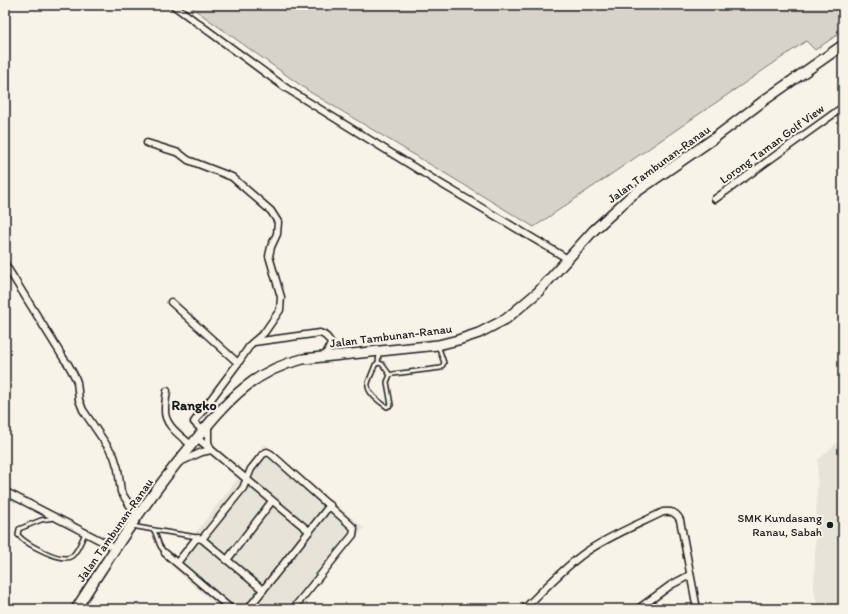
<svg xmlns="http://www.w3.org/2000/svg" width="848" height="614" viewBox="0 0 848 614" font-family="Itim,sans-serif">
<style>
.built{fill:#e6e3d9}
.green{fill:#d7d3cb;stroke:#7a7874}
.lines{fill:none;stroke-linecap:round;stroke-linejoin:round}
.lane-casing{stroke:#1c1c1c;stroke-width:6}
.street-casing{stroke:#1c1c1c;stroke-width:9}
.primary-casing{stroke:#1c1c1c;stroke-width:12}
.lane{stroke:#f7f3e8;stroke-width:3}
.street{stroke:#f7f3e8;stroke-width:6}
.primary{stroke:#f7f3e8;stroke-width:9}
.poi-dot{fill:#1c1c1c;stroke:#f7f3e8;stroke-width:1.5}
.labels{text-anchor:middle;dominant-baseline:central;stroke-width:4;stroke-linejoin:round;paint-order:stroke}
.street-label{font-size:12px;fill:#1c1c1c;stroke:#f7f3e8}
.poi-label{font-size:12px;fill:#1c1c1c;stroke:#f7f3e8;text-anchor:end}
.quarter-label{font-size:14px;font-weight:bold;fill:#1c1c1c;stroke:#f7f3e8}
</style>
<rect width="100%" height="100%" fill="#f7f3e8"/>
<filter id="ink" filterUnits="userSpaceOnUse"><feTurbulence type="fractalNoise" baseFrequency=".025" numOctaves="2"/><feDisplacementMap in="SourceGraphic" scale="8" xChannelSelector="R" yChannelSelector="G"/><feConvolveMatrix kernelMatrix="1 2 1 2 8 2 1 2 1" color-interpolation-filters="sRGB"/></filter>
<g filter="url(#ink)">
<g class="built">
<polygon points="843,437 843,609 818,609 814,590 818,460"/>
<polygon points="265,444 364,528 299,609 221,609 170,565"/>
</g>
<polygon class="green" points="188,5 843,5 843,31 815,50 806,41 534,227 310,92"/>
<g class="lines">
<g class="lane-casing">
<g id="lane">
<path d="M379,353l-1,10 -3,2c-2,6 -5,12 -7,18 -2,10 12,19 19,24l4,-2 -4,-23 3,-7 3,-1 48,-6 3,-5 -6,-18"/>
<polyline points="378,363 382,364 390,375"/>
<path d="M54,518l-13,2 -22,9 -1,6c8,9 44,29 54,21 6,-5 10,-16 13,-23"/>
<polyline points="132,526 154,530 160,546 165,553"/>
<polyline points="154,530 197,537"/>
</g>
</g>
<g class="street-casing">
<g id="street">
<polyline points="173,5 286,88 438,182 568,259"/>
<polyline points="147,143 179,153 188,160 232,177 271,211 278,222 277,234 271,247 269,256 281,297 280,310 264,333 251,344 238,363"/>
<polyline points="715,199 843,107"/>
<polyline points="5,264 64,359 68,364 75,377 77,382 79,400 83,410 114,456 118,469 121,492 137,516"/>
<polyline points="171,302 238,363 194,422 203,431"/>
<path d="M254,342l66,-9c6,2 9,5 11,11l-6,12"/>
<path d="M167,391c-1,6 -2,13 -2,19 -1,15 16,26 26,35"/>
<polyline points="197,438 309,531"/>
<polyline points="180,462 202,452 211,450 208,442 208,426"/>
<polyline points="6,492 115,548"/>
<polyline points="202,539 243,488 251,469 263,454 267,452 271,454 354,528 353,535 293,609"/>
<polyline points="165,553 231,609"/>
<polyline points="227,560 272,501"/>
<polyline points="177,563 195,540 198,538 202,539 263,590"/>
<polyline points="248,609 330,505"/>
<path d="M524,609c20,-19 39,-41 62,-57 23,-16 51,-27 77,-40 8,-1 13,0 17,8l17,89"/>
<polyline points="638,609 671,585 690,575"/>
</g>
</g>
<g class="primary-casing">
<path id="primary" d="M76,609c35,-55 71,-110 113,-161 16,-20 35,-44 55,-60 17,-14 38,-24 59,-29l135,-14 20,-5 21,-7 27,-14 32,-27 55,-61 39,-36 81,-56 53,-40 77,-54"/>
</g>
<use href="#lane" class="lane"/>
<use href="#street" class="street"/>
<use href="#primary" class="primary"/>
</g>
</g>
<circle class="poi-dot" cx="830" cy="525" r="4"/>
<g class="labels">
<g class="street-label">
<text transform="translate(772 144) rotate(-36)">Lorong Taman Golf View</text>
<text transform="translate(659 164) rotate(-36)">Jalan Tambunan-Ranau</text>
<text transform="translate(391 336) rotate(-7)">Jalan Tambunan-Ranau</text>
<text transform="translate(115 530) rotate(-55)">Jalan Tambunan-Ranau</text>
</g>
<g class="poi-label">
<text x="822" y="518">SMK Kundasang<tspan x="822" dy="14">Ranau, Sabah</tspan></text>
</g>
<g class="quarter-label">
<text x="194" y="405">Rangko</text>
</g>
</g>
<rect width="848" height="614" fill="none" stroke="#f7f3e8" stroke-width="20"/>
<rect x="10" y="10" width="828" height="594" fill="none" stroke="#1c1c1c" stroke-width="1.5" filter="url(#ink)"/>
</svg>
